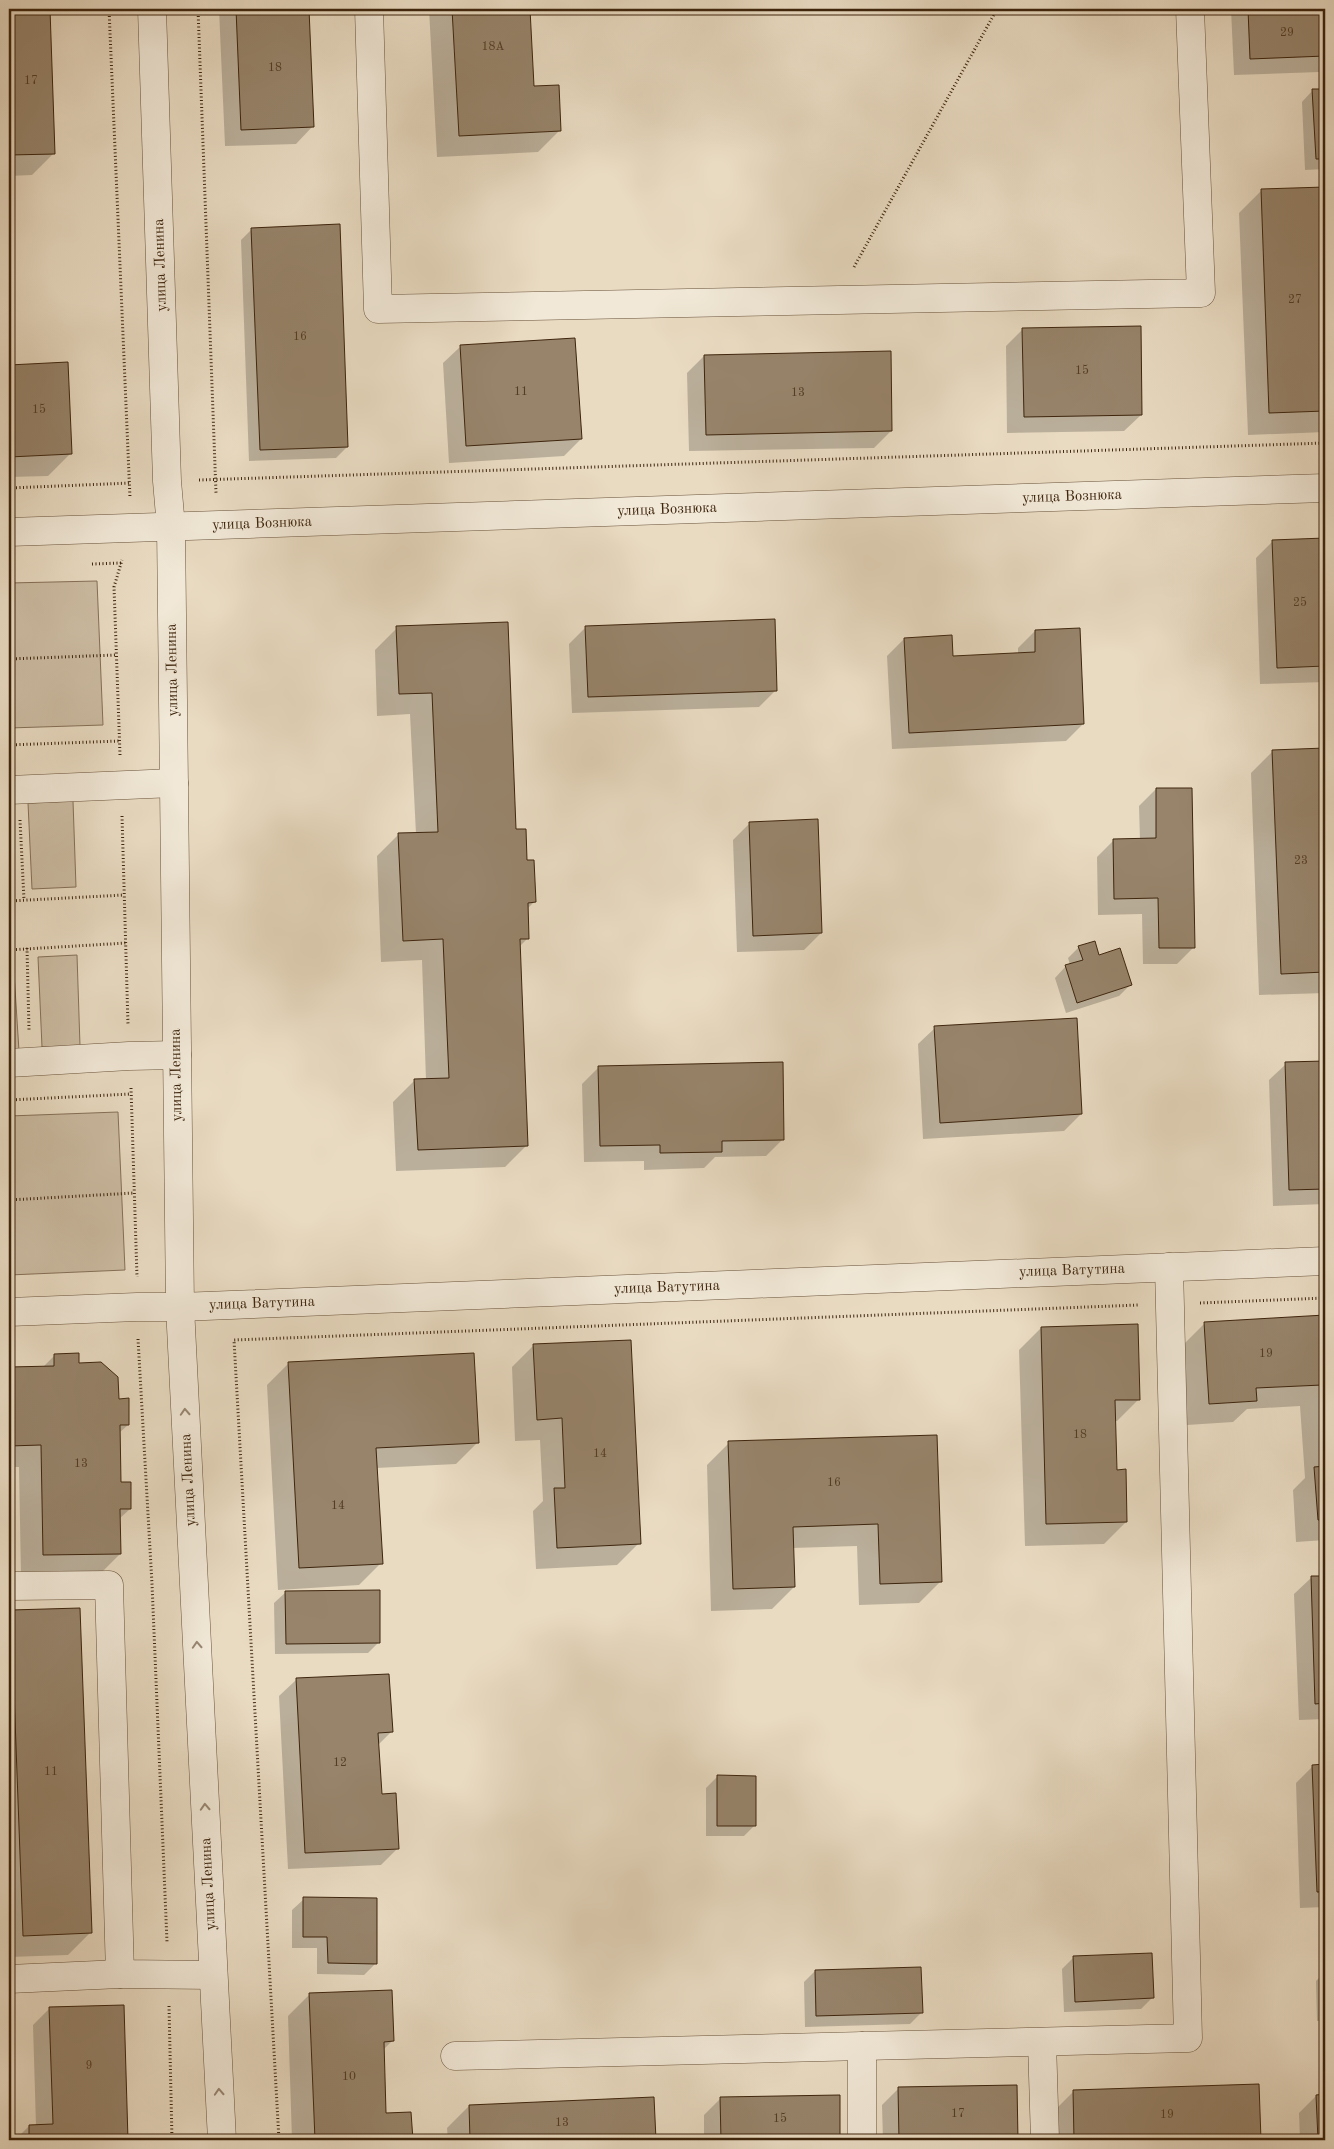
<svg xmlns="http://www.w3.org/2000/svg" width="1334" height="2149" viewBox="0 0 1334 2149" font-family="'Old Standard TT',serif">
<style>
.green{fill:#ccbca3;stroke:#857058}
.shadow{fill:#0003}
.building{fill:#97846b;stroke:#3e250d}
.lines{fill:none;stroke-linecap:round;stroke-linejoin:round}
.minor-casing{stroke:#69523a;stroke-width:29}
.path{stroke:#3e250d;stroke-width:3;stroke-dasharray:1 2.5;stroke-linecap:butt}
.minor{stroke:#f1e8d7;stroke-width:28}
.oneway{stroke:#988672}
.labels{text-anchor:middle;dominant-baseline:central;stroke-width:5;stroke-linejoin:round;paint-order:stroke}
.number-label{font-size:12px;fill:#543d24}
.street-label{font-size:15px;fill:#3e250d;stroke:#f1e8d7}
</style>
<rect width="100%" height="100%" fill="#e9dbc2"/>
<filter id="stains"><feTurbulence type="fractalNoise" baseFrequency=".004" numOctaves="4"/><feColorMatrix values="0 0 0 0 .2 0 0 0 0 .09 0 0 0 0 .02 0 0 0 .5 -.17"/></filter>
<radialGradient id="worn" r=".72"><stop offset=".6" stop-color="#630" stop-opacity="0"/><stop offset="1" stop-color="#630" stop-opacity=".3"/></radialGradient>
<g class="green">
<polygon points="97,581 103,725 9,728 9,583"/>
<polygon points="73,801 76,887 32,889 28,803"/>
<polygon points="9,804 10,804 14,892 9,892"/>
<polygon points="77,955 80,1046 42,1047 38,957"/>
<polygon points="13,957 19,1051 9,1051 9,958"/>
<polygon points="118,1112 125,1270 9,1275 9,1116"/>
</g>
<g class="shadow">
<polygon points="9,9 49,9 54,153 32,175 9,176"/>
<polygon points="219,9 308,9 312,127 296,144 225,146"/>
<polygon points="429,9 528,9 533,87 560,130 538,152 437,157"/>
<polygon points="1231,9 1325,9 1325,66 1319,72 1234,75"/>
<polygon points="1313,90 1325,90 1325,169 1305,170 1302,102"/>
<polygon points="1325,188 1325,432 1248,435 1239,213 1261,191"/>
<polygon points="252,229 347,447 336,458 249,461 241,240"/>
<polygon points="1023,329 1141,415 1124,431 1007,433 1006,346"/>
<polygon points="460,347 581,439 564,456 449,463 443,363"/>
<polygon points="704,356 891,431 874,448 689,451 687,373"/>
<polygon points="67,364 70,454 48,476 9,477 9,366"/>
<polygon points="1325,540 1325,682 1260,684 1256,558 1273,541"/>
<polygon points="586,627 776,690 759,707 572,713 569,644"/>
<polygon points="397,628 515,831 526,861 534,902 527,909 528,938 519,947 527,1145 505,1167 396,1171 393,1102 415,1080 426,1080 422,960 381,962 377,856 399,834 416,834 410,714 377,716 375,650"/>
<polygon points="1035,631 1083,724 1066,741 892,749 887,656 904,639 952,657 1018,654 1018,648"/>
<polygon points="1325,749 1325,993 1259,995 1251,773 1273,751"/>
<polygon points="1156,789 1194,947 1177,964 1143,964 1142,914 1098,915 1097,857 1114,840 1140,840 1139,806"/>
<polygon points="750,823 821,933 804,950 737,952 733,840"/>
<polygon points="1079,947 1098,956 1130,985 1119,996 1066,1013 1055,978 1066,966 1070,965 1068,958"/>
<polygon points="935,1028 1081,1114 1064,1131 923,1139 918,1044"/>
<polygon points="1325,1062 1325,1204 1273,1206 1269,1080 1286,1064"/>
<polygon points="599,1067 783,1139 766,1156 715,1157 704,1168 644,1170 644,1161 584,1162 582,1084"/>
<polygon points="1325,1316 1325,1540 1296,1542 1293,1490 1305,1478 1300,1406 1247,1409 1233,1422 1187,1425 1183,1345 1205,1323"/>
<polygon points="1041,1328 1139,1399 1117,1421 1114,1421 1115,1471 1126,1522 1104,1544 1025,1546 1019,1350"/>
<polygon points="534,1345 639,1543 617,1565 536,1569 533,1511 543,1501 540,1440 515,1441 512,1367"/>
<polygon points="55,1355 78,1364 118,1400 128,1425 119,1433 120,1483 130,1509 119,1519 120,1554 98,1576 21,1577 19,1467 9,1467 9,1368 42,1368"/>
<polygon points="289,1363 478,1442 456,1464 376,1468 381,1563 359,1585 278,1590 267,1385"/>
<polygon points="936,1436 941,1581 919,1603 859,1605 857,1546 792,1548 794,1587 772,1609 711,1611 707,1465 729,1443"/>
<polygon points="1325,1577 1325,1719 1299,1720 1294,1594 1311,1578"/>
<polygon points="286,1592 379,1642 368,1653 275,1654 274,1603"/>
<polygon points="12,1611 90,1933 68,1955 9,1957 9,1614"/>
<polygon points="296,1680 391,1732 378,1745 381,1795 398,1848 381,1865 288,1869 279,1696"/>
<polygon points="1325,1765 1325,1907 1300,1908 1296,1783 1313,1766"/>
<polygon points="717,1777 755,1825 744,1836 706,1836 706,1788"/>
<polygon points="304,1899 375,1964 364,1975 317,1974 317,1948 292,1948 292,1910"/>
<polygon points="1073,1958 1153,1997 1141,2009 1064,2012 1062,1969"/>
<polygon points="815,1971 921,2013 910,2024 805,2027 804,1982"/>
<polygon points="1325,1972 1325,2020 1317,2021 1316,1981"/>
<polygon points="310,1994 392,2041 383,2050 385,2114 410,2113 411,2140 292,2140 288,2016"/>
<polygon points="123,2006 127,2140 15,2140 29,2126 36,2126 33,2025 50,2008"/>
<polygon points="1258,2085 1260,2140 1058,2140 1057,2108 1073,2092"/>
<polygon points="1016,2087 1017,2140 883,2140 882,2105 899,2088"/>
<polygon points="838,2096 839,2140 704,2140 704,2115 721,2098"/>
<polygon points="1316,2096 1325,2096 1325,2140 1300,2140 1299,2113"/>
<polygon points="653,2098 655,2140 448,2140 447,2128 469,2106"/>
</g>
<g class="building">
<polygon points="9,9 50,9 55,154 9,155"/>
<polygon points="236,9 309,9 314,127 241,130"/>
<polygon points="452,9 530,9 534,86 559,85 561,131 459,136"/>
<polygon points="1248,9 1325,9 1325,56 1250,59"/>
<polygon points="1312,89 1325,89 1325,159 1316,159"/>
<polygon points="1325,187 1325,411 1269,413 1261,189"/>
<polygon points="340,224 348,447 260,450 251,228"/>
<polygon points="1141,326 1142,415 1024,417 1022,328"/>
<polygon points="575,338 582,439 466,446 460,345"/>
<polygon points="891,351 892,431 706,435 704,355"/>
<polygon points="68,362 72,454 9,457 9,365"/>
<polygon points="1325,538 1325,666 1277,668 1272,540"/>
<polygon points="775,619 777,691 588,697 585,626"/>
<polygon points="508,622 516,829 526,829 527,860 534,860 536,902 528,903 529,939 520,939 528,1146 418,1150 414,1079 449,1078 443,939 403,941 398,833 438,832 432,693 399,694 396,626"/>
<polygon points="1080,628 1084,724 909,733 904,638 952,635 953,656 1035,652 1035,630"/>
<polygon points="1325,748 1325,972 1281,974 1272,750"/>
<polygon points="1156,788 1192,788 1195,948 1159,948 1158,898 1114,899 1113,839 1156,838"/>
<polygon points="818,819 822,933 753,936 749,822"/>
<polygon points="1095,941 1099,955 1120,948 1132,985 1077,1003 1065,965 1083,960 1078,946"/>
<polygon points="1077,1018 1082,1114 940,1123 934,1026"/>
<polygon points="1325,1061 1325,1189 1289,1190 1285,1062"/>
<polygon points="783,1062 784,1140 722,1141 722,1152 660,1153 660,1145 600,1146 598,1066"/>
<polygon points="1325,1315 1325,1440 1322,1385 1256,1388 1257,1401 1209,1404 1204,1322"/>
<polygon points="1138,1324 1140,1400 1115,1400 1117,1470 1126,1469 1127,1522 1046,1524 1041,1327"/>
<polygon points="631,1340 641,1544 557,1548 554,1488 565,1488 562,1418 537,1420 533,1344"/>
<polygon points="79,1353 79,1363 101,1362 118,1377 119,1399 129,1398 129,1425 120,1425 121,1482 131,1482 131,1509 120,1509 121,1554 43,1555 41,1445 9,1446 9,1367 54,1366 54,1354"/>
<polygon points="474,1353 479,1443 376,1448 383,1564 299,1568 288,1362"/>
<polygon points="937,1435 942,1582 880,1584 878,1524 793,1527 795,1587 733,1589 728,1441"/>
<polygon points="1325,1466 1325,1520 1318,1520 1314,1467"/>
<polygon points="1311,1576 1325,1576 1325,1703 1315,1704"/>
<polygon points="380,1590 380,1643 286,1644 285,1591"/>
<polygon points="80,1608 92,1933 23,1936 11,1610"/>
<polygon points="389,1674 393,1732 378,1733 382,1794 396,1793 399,1849 305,1853 296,1678"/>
<polygon points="1325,1764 1325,1892 1317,1892 1312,1765"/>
<polygon points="717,1775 756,1776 756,1826 717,1826"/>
<polygon points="303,1897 377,1898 377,1964 328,1963 327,1937 303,1937"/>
<polygon points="1152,1953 1154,1998 1075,2002 1073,1956"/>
<polygon points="921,1967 923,2013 816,2016 815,1970"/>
<polygon points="392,1990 394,2041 384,2042 386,2113 411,2112 413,2140 315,2140 309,1993"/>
<polygon points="124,2005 128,2140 29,2140 29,2125 53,2124 49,2007"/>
<polygon points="1259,2084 1261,2140 1074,2140 1073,2090"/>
<polygon points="1017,2085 1018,2140 899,2140 898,2087"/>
<polygon points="1325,2094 1325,2140 1318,2140 1316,2095"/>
<polygon points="840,2095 840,2140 721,2140 720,2097"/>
<polygon points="654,2097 656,2140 470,2140 469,2105"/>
</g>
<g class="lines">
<g class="minor-casing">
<g id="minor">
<polyline points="152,9 167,481 171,527 180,1307 222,2140"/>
<polyline points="369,9 378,309 1201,293 1190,9"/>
<polyline points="9,532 1325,488"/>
<polyline points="9,790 174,783"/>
<polyline points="9,1063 129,1056 177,1055"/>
<polyline points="9,1312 137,1307 180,1307 1325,1261"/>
<polyline points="9,1586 109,1585 120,1974 213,1975"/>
<polyline points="9,1979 120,1974"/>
<polyline points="1042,2042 1045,2140"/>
<polyline points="455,2056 1188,2038 1169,1267"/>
<polyline points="862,2140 862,2046"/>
</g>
</g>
<g class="path">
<polyline points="109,9 130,498"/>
<polyline points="198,9 216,493"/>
<polyline points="854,267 997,9"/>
<polyline points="199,480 1325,443"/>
<polyline points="9,488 131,483"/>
<polyline points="92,564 121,563"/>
<polyline points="9,659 116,655"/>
<polyline points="9,745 120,741"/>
<polyline points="120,755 114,587 122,560"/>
<polyline points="122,816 128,1025"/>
<polyline points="20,820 24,900"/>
<polyline points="9,901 124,895"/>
<polyline points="27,948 29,1030"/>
<polyline points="9,950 126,943"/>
<polyline points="131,1088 137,1277"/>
<polyline points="9,1100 131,1094"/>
<polyline points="9,1200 134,1193"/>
<polyline points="1200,1303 1325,1298"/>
<polyline points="138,1339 152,1584 167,1942"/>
<polyline points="169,2006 172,2140"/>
<polyline points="279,2140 234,1340 1139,1305"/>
</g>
<use href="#minor" class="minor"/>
</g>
<defs><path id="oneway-chevron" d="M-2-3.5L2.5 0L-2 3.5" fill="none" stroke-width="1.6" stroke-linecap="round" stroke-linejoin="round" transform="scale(1.25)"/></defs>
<g class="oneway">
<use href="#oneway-chevron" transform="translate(185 1412) rotate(-93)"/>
<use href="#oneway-chevron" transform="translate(197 1645) rotate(-93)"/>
<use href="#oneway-chevron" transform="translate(205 1807) rotate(-93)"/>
<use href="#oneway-chevron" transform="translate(219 2092) rotate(-93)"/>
</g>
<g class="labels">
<g class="number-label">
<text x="1287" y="33">29</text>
<text x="493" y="47">18А</text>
<text x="275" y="68">18</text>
<text x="31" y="81">17</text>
<text x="1295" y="300">27</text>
<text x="300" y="337">16</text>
<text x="1082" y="371">15</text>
<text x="521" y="392">11</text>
<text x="798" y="393">13</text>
<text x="39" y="410">15</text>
<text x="1300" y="603">25</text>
<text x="1301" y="861">23</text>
<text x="1266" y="1354">19</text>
<text x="1080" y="1435">18</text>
<text x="600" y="1454">14</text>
<text x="81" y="1464">13</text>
<text x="834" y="1483">16</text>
<text x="338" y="1506">14</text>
<text x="340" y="1763">12</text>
<text x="51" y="1772">11</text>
<text x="89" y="2066">9</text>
<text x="349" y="2077">10</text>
<text x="958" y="2114">17</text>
<text x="1167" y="2115">19</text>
<text x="780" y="2119">15</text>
<text x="562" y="2123">13</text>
</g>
<g class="street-label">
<text transform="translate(161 265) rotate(-92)">улица Ленина</text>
<text transform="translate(1072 497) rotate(-2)">улица Вознюка</text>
<text transform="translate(667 510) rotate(-2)">улица Вознюка</text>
<text transform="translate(262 524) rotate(-2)">улица Вознюка</text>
<text transform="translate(173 670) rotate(-91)">улица Ленина</text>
<text transform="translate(177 1075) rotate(-91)">улица Ленина</text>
<text transform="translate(1072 1271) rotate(-2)">улица Ватутина</text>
<text transform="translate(667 1288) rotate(-2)">улица Ватутина</text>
<text transform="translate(262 1304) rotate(-2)">улица Ватутина</text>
<text transform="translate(189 1480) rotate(-93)">улица Ленина</text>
<text transform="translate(209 1884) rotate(-93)">улица Ленина</text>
</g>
</g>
<rect width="1334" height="2149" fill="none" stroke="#e9dbc2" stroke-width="30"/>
<rect x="10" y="10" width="1314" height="2129" fill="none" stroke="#3e250d" stroke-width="2.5"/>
<rect x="15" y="15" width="1304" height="2119" fill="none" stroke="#3e250d"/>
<rect width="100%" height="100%" filter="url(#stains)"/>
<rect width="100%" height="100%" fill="url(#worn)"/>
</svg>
